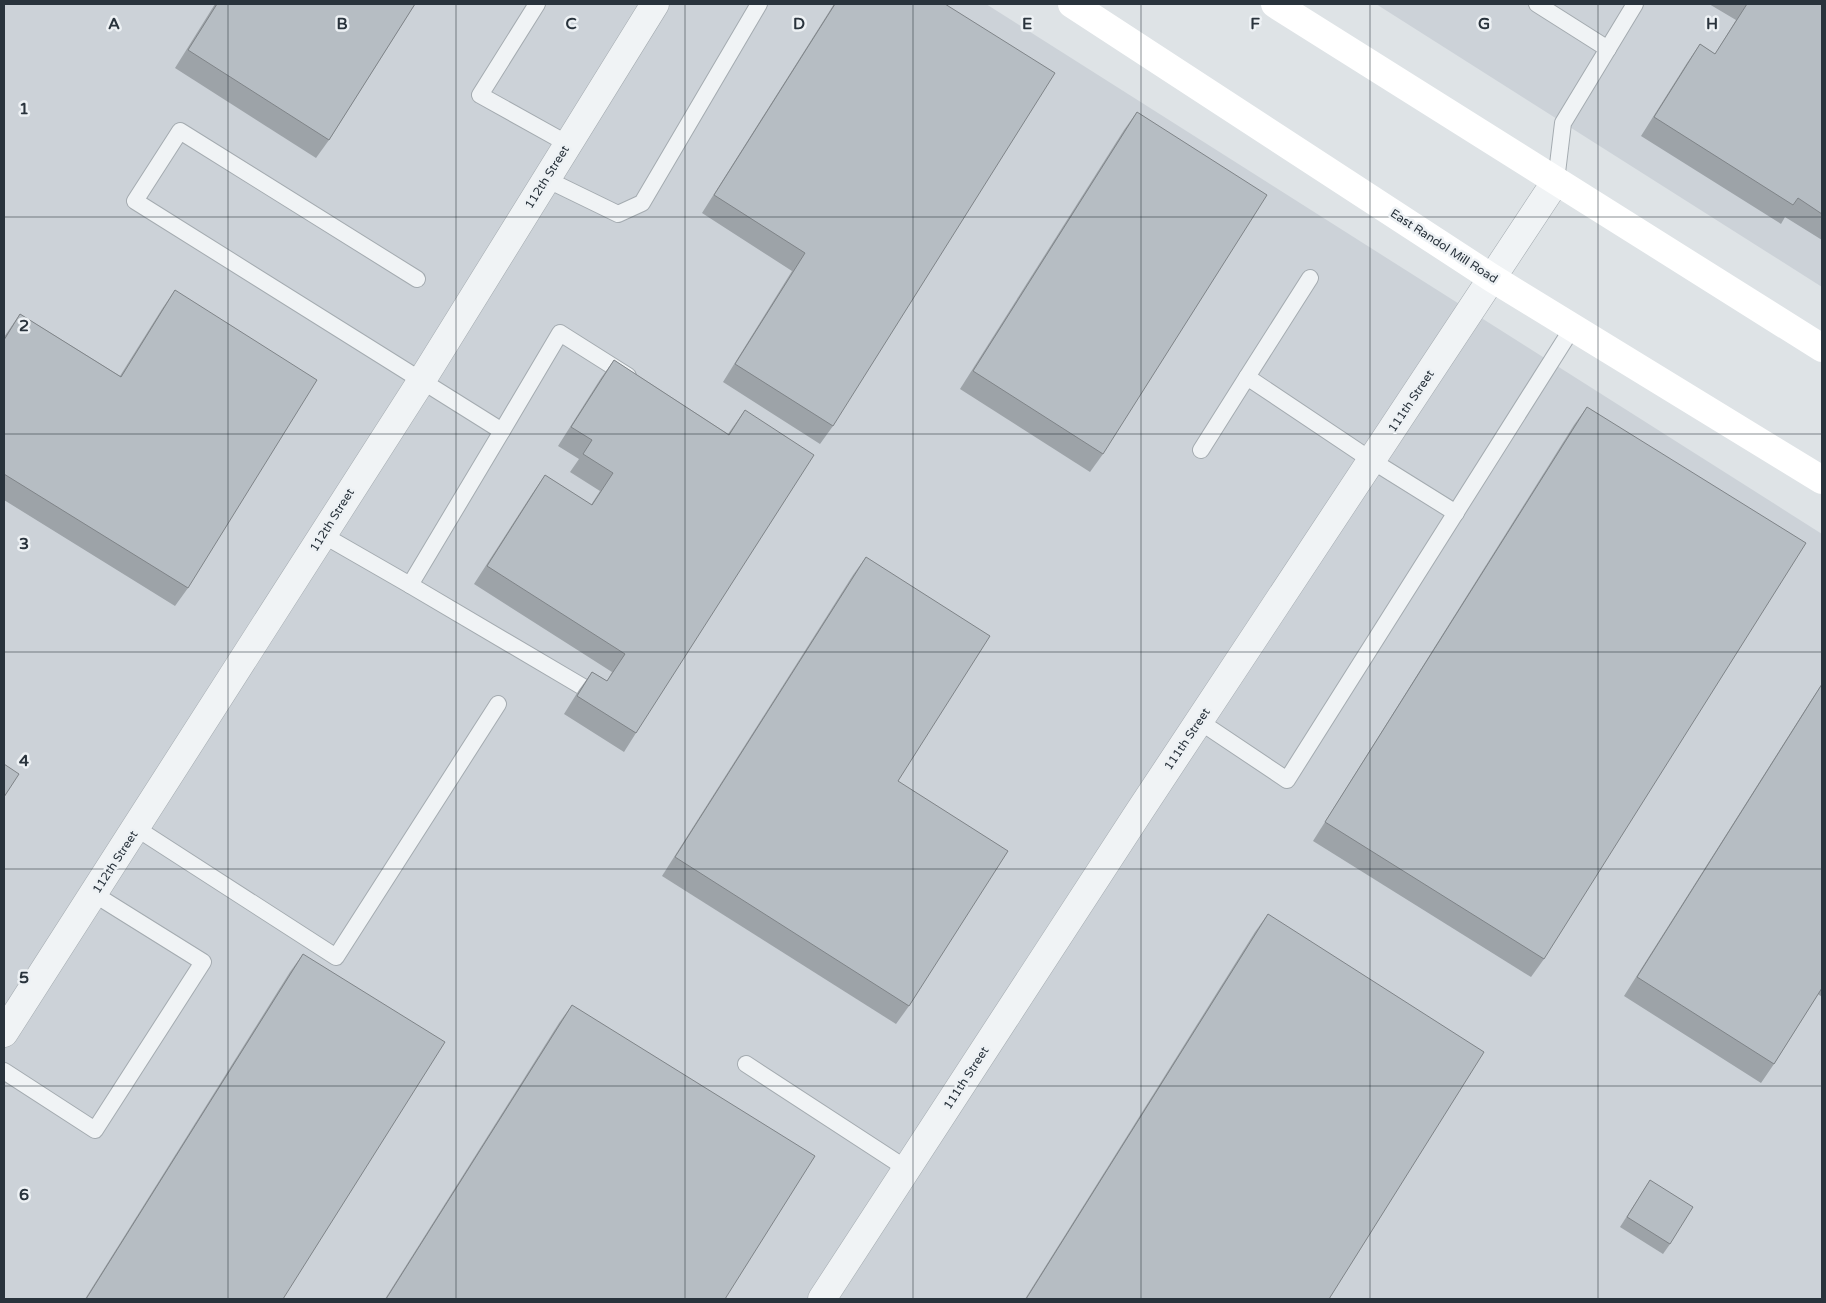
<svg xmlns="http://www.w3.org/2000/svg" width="1826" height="1303" viewBox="0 0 1826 1303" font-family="'Varela Round',sans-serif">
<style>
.built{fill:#ccd2d8}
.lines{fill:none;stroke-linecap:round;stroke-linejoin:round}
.service-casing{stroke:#a4abb0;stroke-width:18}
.minor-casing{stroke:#a4abb0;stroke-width:29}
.service{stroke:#f0f3f5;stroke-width:16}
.minor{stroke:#f0f3f5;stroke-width:28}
.secondary{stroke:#fff;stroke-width:28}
.wall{fill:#9da3a8}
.building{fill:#b6bdc3;stroke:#7f8488}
.grid{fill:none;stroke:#29333c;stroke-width:1;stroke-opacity:0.55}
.labels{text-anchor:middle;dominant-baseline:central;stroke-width:5;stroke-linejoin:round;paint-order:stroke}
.street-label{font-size:12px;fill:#29333c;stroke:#edf1f4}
.grid-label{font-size:16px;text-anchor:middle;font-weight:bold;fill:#29333c;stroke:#edf1f4;stroke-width:5;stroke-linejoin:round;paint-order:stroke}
</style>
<rect width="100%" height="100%" fill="#dee3e6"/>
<g class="built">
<polygon points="4,4 986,4 1822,534 1822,1299 4,1299"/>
<polygon points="1376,4 1822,4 1822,287"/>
</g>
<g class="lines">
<g class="service-casing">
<g id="service">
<polyline points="537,4 480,95 568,144"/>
<polyline points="1537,4 1608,49"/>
<polyline points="546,179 618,214 642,203 759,4"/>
<polyline points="1556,181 1563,123 1635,4"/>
<polyline points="417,279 180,131 135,201 502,431 560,333 628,376"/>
<polyline points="1247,377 1310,278"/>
<polyline points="1201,450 1247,377 1371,460 1456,513"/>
<polyline points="323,535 410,585 502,431"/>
<polyline points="410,585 583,687"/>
<polyline points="1199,721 1287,780 1573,327"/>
<polyline points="136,828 336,957 498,704"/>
<polyline points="746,1064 907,1169"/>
<polyline points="4,1071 95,1130 203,962 94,894"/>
</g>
</g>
<g class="minor-casing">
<g id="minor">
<polyline points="4,1033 422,380 655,4"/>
<polyline points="822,1299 1139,812 1556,181"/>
</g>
</g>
<use href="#service" class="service"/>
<use href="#minor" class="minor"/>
<g class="secondary">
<polyline points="1072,4 1492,278 1822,480"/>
<polyline points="1275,4 1822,348"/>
</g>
</g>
<g class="wall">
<polygon points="215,4 415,4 329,140 316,158 175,68"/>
<polygon points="834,4 945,4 833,426 820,444 723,382 792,271 702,213"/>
<polygon points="1709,4 1822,4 1822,240 1785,217 1781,224 1641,136 1687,63 1700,44 1715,54 1736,20"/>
<polygon points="1137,112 1103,454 1090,472 960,389 1124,130"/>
<polygon points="175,290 188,588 175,606 4,500 4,337 20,314 120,376 162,309"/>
<polygon points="614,360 728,434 745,410 636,733 624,752 564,714 579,690 592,672 607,681 612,672 474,584 532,494 545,475 591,505 600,491 570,472 579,459 558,446 601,378"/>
<polygon points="1587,407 1544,959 1531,977 1313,841 1574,425"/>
<polygon points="866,557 898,781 909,1006 896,1024 662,876 853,575"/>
<polygon points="1822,684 1822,997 1818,994 1774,1064 1761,1083 1624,996 1810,702"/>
<polygon points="1268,914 1329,1299 1025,1299 1255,932"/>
<polygon points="303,954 283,1299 85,1299 290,972"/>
<polygon points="572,1005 725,1299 385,1299 559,1023"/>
<polygon points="1650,1180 1670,1244 1663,1254 1620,1227"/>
</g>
<g class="building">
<polygon points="217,4 415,4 329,140 188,50"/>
<polygon points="835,4 945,4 1055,73 833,426 735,364 805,253 714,195"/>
<polygon points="1747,4 1822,4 1822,214 1798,198 1793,205 1654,117 1700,44 1715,54"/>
<polygon points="1137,112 1267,195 1103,454 973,371"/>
<polygon points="175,290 317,380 188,588 4,474 4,340 20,314 121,377"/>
<polygon points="614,360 729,435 745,410 814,455 636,733 577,696 592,672 607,681 625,654 487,566 545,475 592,505 613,473 583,454 592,440 571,427"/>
<polygon points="1587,407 1806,543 1544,959 1325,822"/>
<polygon points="866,557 990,636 898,781 1008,851 909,1006 675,857"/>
<polygon points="1822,684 1822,988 1774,1064 1637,977"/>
<polygon points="4,764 19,774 4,797"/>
<polygon points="1268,914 1484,1052 1329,1299 1026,1299"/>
<polygon points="303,954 445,1042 283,1299 86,1299"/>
<polygon points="572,1005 815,1156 725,1299 386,1299"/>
<polygon points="1650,1180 1693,1207 1670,1244 1627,1217"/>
</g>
<path class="grid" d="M228,4v1295M456,4v1295M685,4v1295M913,4v1295M1141,4v1295M1370,4v1295M1598,4v1295M4,217h1818M4,434h1818M4,652h1818M4,869h1818M4,1086h1818"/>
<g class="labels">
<g class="street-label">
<text transform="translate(547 177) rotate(-58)">112th Street</text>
<text transform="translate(1444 246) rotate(33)">East Randol Mill Road</text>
<text transform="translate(1411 401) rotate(-56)">111th Street</text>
<text transform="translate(332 520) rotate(-58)">112th Street</text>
<text transform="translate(1187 739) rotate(-56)">111th Street</text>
<text transform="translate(115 862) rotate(-57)">112th Street</text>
<text transform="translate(966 1078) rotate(-57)">111th Street</text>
</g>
</g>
<g class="grid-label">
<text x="114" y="29">A</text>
<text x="342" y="29">B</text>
<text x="571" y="29">C</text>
<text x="799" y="29">D</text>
<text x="1027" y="29">E</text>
<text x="1255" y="29">F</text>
<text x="1484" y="29">G</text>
<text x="1712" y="29">H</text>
<text x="24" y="114">1</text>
<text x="24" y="331">2</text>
<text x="24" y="549">3</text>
<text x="24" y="766">4</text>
<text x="24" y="983">5</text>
<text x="24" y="1200">6</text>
</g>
<rect width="1826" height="1303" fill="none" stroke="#29333c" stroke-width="10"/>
</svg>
